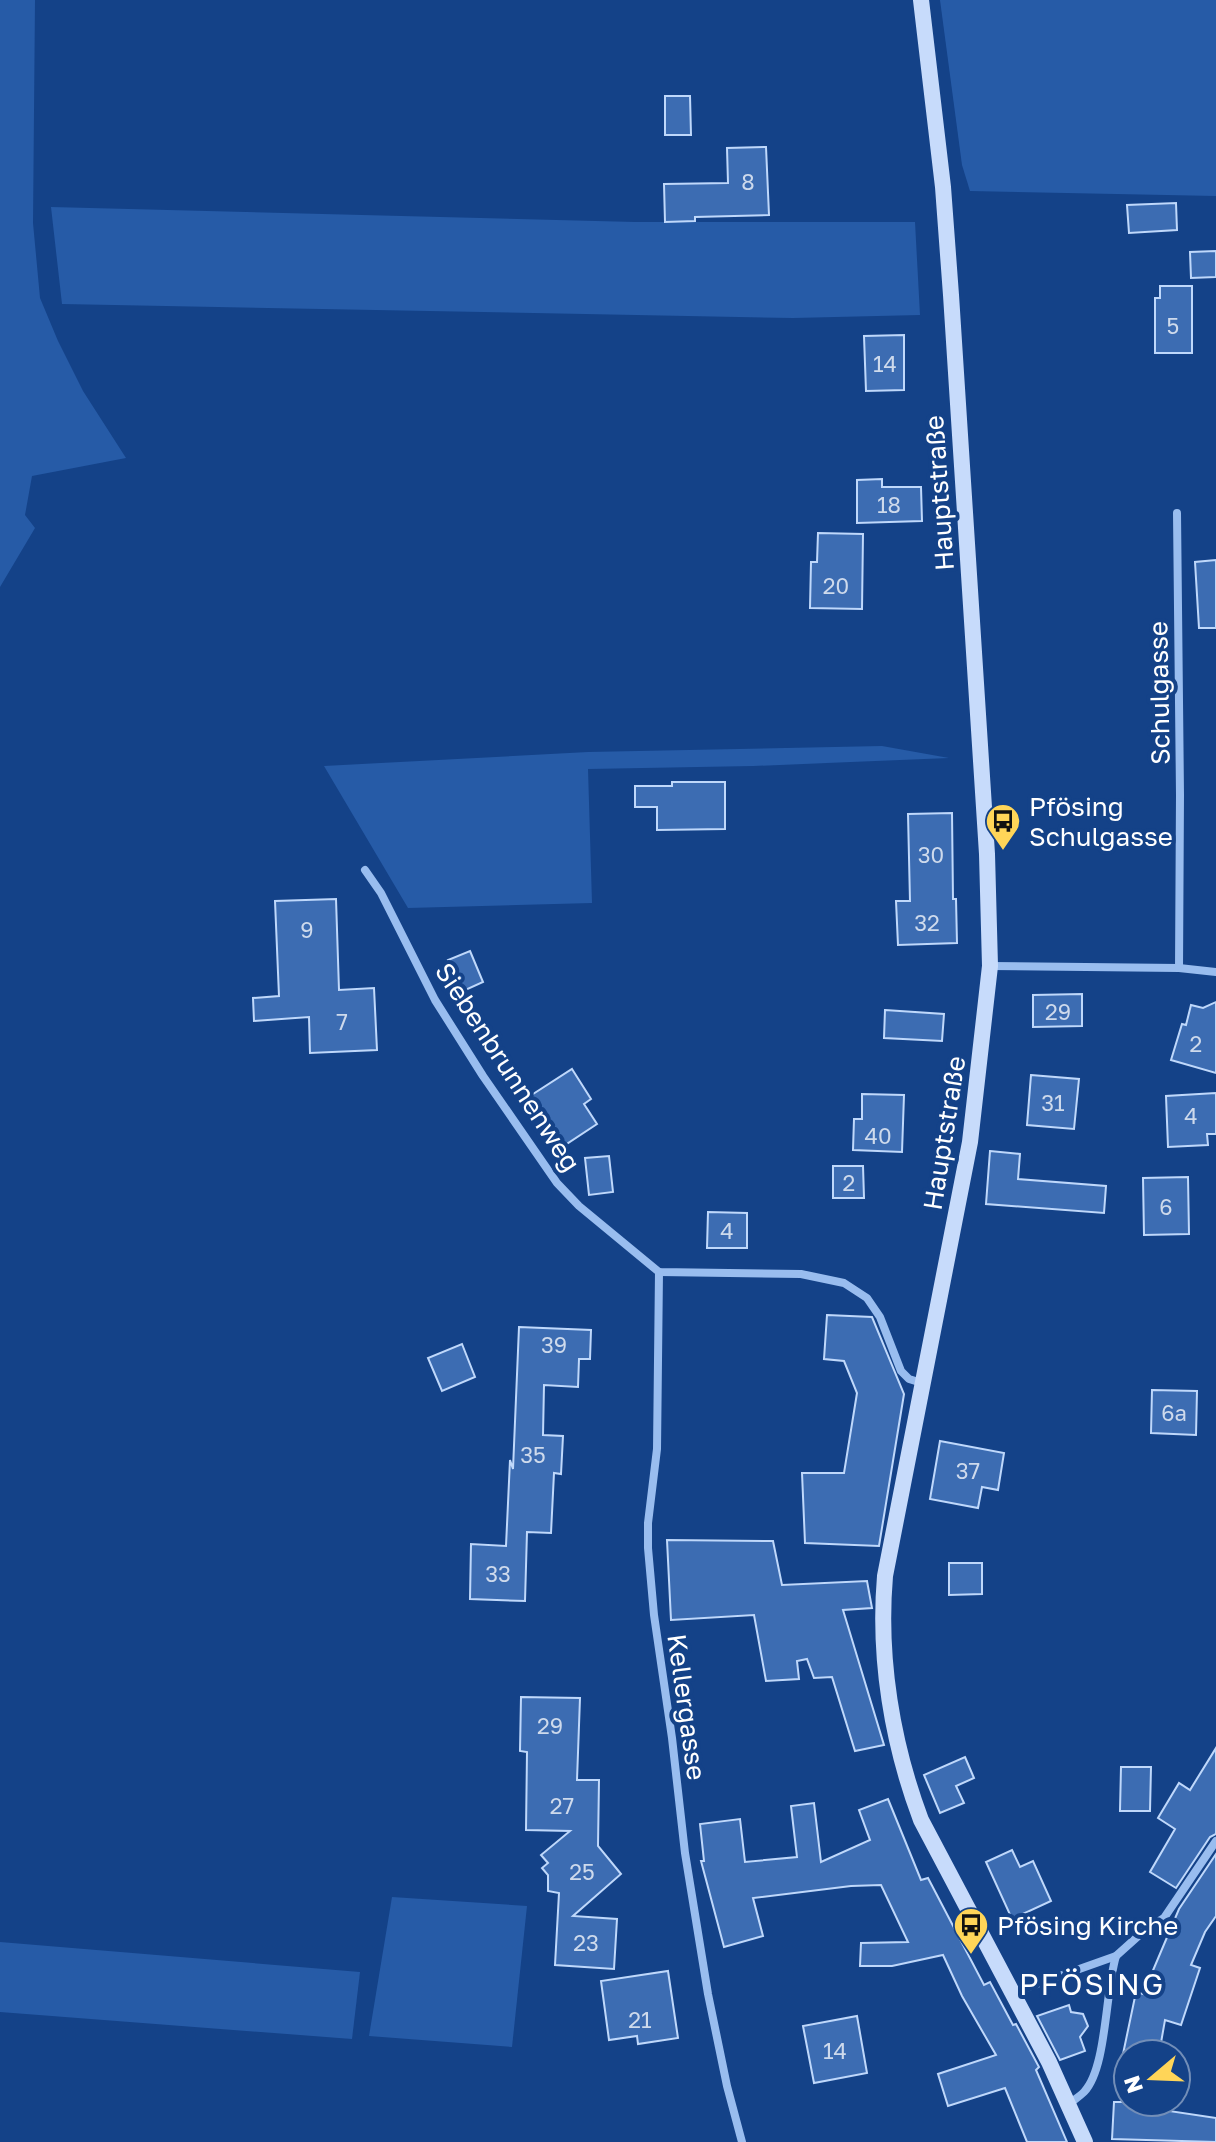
<svg xmlns="http://www.w3.org/2000/svg" width="1216" height="2142" viewBox="0 0 1216 2142" font-family="'Golos Text',sans-serif">
<style>
.green{fill:#265ba7}
.building{fill:#3c6cb2;stroke:#bfd8fb;stroke-width:2}
.lines{fill:none;stroke-linecap:round;stroke-linejoin:round}
.street{stroke:#99bdef;stroke-width:8}
.secondary{stroke:#c7dbfb;stroke-width:16}
.labels{text-anchor:middle;dominant-baseline:central;stroke-width:8;stroke-linejoin:round;paint-order:stroke}
.number-label{font-size:22px;fill:#cedaec}
.street-label{font-size:26px;fill:#fff;stroke:#144288}
.poi-label{font-size:26px;fill:#fff;stroke:#144288;text-anchor:start}
.quarter-label{font-size:30px;letter-spacing:2px;fill:#fff;stroke:#144288}
</style>
<rect width="100%" height="100%" fill="#144288"/>
<g class="green">
<polygon points="0,0 35,0 33,223 40,298 58,341 83,391 126,458 32,476 25,515 35,528 0,587"/>
<polygon points="940,0 1216,0 1216,196 970,191 962,165"/>
<polygon points="51,207 635,222 915,222 920,315 793,318 62,304"/>
<polygon points="882,746 949,758 753,766 588,769 592,903 408,908 324,766 588,752"/>
<polygon points="392,1897 527,1906 512,2047 369,2036"/>
<polygon points="0,1942 360,1972 352,2039 0,2012"/>
</g>
<g class="building">
<polygon points="665,96 690,96 691,135 665,135"/>
<polygon points="766,147 769,215 695,217 695,221 665,222 664,184 728,183 727,148"/>
<polygon points="1176,203 1177,230 1129,233 1127,205"/>
<polygon points="1216,251 1216,277 1191,278 1190,252"/>
<polygon points="1160,286 1192,286 1192,353 1155,353 1155,298 1160,298"/>
<polygon points="904,335 904,390 866,391 864,336"/>
<polygon points="882,479 882,487 921,487 922,521 857,523 857,480"/>
<polygon points="818,533 863,534 862,609 810,608 811,562 817,562"/>
<polygon points="1216,560 1216,628 1199,628 1195,562"/>
<polygon points="672,782 725,782 725,829 657,830 657,807 635,807 635,786 672,786"/>
<polygon points="952,813 953,899 956,899 957,943 898,945 896,901 910,901 908,814"/>
<polygon points="336,899 339,990 374,988 377,1050 310,1053 309,1017 254,1021 253,998 279,996 275,901"/>
<polygon points="470,951 483,982 461,992 448,960"/>
<polygon points="1082,994 1082,1026 1033,1027 1033,995"/>
<polygon points="1216,1002 1216,1073 1171,1060 1182,1024 1186,1025 1191,1005 1203,1008"/>
<polygon points="885,1010 944,1014 942,1041 884,1038"/>
<polygon points="572,1069 591,1099 584,1104 597,1124 562,1147 530,1096"/>
<polygon points="1031,1075 1079,1079 1074,1129 1027,1125"/>
<polygon points="1216,1093 1216,1134 1207,1134 1208,1145 1168,1147 1166,1096"/>
<polygon points="862,1094 904,1095 902,1152 853,1150 854,1119 862,1119"/>
<polygon points="990,1151 1020,1154 1018,1179 1106,1186 1104,1213 986,1204"/>
<polygon points="609,1156 613,1192 589,1195 585,1158"/>
<polygon points="833,1166 863,1166 864,1198 833,1198"/>
<polygon points="1188,1177 1189,1234 1144,1235 1143,1178"/>
<polygon points="708,1212 747,1213 747,1248 707,1248"/>
<polygon points="827,1315 872,1317 904,1394 879,1546 805,1543 802,1473 844,1473 857,1393 844,1361 824,1359"/>
<polygon points="519,1327 591,1330 590,1359 579,1359 578,1387 544,1385 543,1435 563,1436 561,1474 554,1473 551,1533 527,1532 525,1601 470,1599 471,1544 506,1546 510,1460 513,1469"/>
<polygon points="462,1344 475,1377 442,1391 428,1358"/>
<polygon points="1152,1390 1197,1391 1196,1435 1151,1433"/>
<polygon points="940,1441 1004,1453 998,1490 982,1487 978,1508 930,1499"/>
<polygon points="667,1540 773,1541 782,1585 867,1581 872,1608 843,1610 884,1745 855,1751 832,1677 814,1678 807,1659 797,1661 799,1679 766,1681 754,1615 671,1620"/>
<polygon points="949,1563 982,1563 982,1594 949,1595"/>
<polygon points="521,1697 580,1698 577,1780 599,1780 598,1846 621,1874 573,1916 617,1919 614,1969 555,1965 559,1893 548,1891 548,1875 542,1868 548,1863 541,1855 570,1831 526,1830 527,1752 520,1751"/>
<polygon points="1216,1748 1216,1834 1210,1837 1176,1888 1150,1872 1175,1829 1158,1818 1179,1783 1190,1790"/>
<polygon points="965,1757 974,1778 956,1786 964,1803 940,1813 924,1775"/>
<polygon points="1121,1767 1151,1767 1150,1811 1120,1811"/>
<polygon points="888,1799 921,1880 928,1878 984,1985 990,1982 1013,2025 1016,2024 1039,2067 1036,2070 1067,2142 1027,2142 1005,2088 948,2106 938,2074 996,2055 962,1996 943,1955 892,1966 860,1966 861,1943 908,1942 881,1885 851,1886 753,1898 763,1936 724,1947 701,1861 704,1861 700,1824 740,1819 745,1862 797,1857 791,1806 814,1803 821,1862 870,1840 859,1810"/>
<polygon points="1012,1850 1020,1867 1033,1861 1051,1901 1012,1919 986,1862"/>
<polygon points="1216,1854 1216,1916 1205,1932 1191,1965 1200,1968 1181,2025 1165,2020 1159,2054 1123,2054 1136,1992 1143,1994 1179,1909"/>
<polygon points="668,1971 678,2038 638,2044 637,2036 609,2040 601,1981"/>
<polygon points="1069,2005 1071,2012 1083,2014 1088,2026 1080,2037 1085,2051 1060,2060 1037,2016"/>
<polygon points="857,2016 867,2073 814,2083 803,2026"/>
<polygon points="1114,2102 1170,2102 1169,2111 1216,2118 1216,2142 1112,2139"/>
</g>
<g class="lines">
<g class="street">
<polyline points="1177,513 1180,795 1179,968"/>
<polyline points="365,870 381,893 435,1000 483,1076 557,1183 579,1206 659,1272 801,1274 844,1283 867,1298 880,1317 901,1371 909,1379 922,1383"/>
<polyline points="990,966 1179,968 1216,972"/>
<polyline points="659,1272 657,1449 648,1523 648,1548 654,1615 672,1738 685,1853 708,1994 727,2086 742,2142"/>
<polyline points="1012,1993 1116,1956 1145,1930 1164,1918 1216,1841"/>
<path d="M1069,2104c5,-4 11,-8 15,-12 23,-24 21,-100 32,-136"/>
</g>
<path class="secondary" d="M921,0l22,187 8,108 36,559 3,112 -20,176 -85,434c-7,82 7,167 36,244l128,242 36,80"/>
</g>
<defs>
<g id="bus-pin" transform="scale(1.8)"><path d="M0 17L-7.5 6A9.5 9.5 0 1 1 7.5 6Z" fill="#ffd558" stroke="#144288"/><path d="M-5-6H5V4H4V6H2V4H-2V6H-4V4H-5ZM-3.5-4V0h7V-4ZM-3.5 1.2v1.5H-2V1.2ZM2 1.2v1.5H3.5V1.2Z" fill="#111"/></g>
</defs>
<g fill-rule="evenodd">
<use href="#bus-pin" x="1003" y="821"/>
<use href="#bus-pin" x="971" y="1925"/>
</g>
<g class="labels">
<g class="number-label">
<text x="748" y="181">8</text>
<text x="1173" y="325">5</text>
<text x="885" y="363">14</text>
<text x="889" y="504">18</text>
<text x="836" y="585">20</text>
<text x="931" y="854">30</text>
<text x="927" y="922">32</text>
<text x="307" y="929">9</text>
<text x="1058" y="1011">29</text>
<text x="342" y="1021">7</text>
<text x="1196" y="1043">2</text>
<text x="1053" y="1102">31</text>
<text x="1191" y="1115">4</text>
<text x="878" y="1135">40</text>
<text x="849" y="1182">2</text>
<text x="1166" y="1206">6</text>
<text x="727" y="1230">4</text>
<text x="554" y="1344">39</text>
<text x="1174" y="1412">6a</text>
<text x="533" y="1454">35</text>
<text x="968" y="1470">37</text>
<text x="498" y="1573">33</text>
<text x="550" y="1725">29</text>
<text x="562" y="1805">27</text>
<text x="582" y="1871">25</text>
<text x="586" y="1942">23</text>
<text x="640" y="2019">21</text>
<text x="835" y="2050">14</text>
</g>
<g class="street-label">
<text transform="translate(939 493) rotate(-94)">Hauptstraße</text>
<text transform="translate(1159 693) rotate(-91)">Schulgasse</text>
<text transform="translate(508 1067) rotate(57)">Siebenbrunnenweg</text>
<text transform="translate(944 1133) rotate(-81)">Hauptstraße</text>
<text transform="translate(687 1707) rotate(82)">Kellergasse</text>
</g>
<g class="poi-label">
<text x="1029" y="806">Pfösing<tspan x="1029" dy="30">Schulgasse</tspan></text>
<text x="997" y="1925">Pfösing Kirche</text>
</g>
<g class="quarter-label">
<text x="1092" y="1984">PFÖSING</text>
</g>
</g>
<g transform="translate(1152 2078) rotate(251)"><circle r="38" fill="#144288" stroke="#728eb8" stroke-width="2"/>
<path d="M0-6L14 30L0 20L-14 30Z" fill="#ffd558"/>
<text y="-12" font-size="22" font-weight="bold" text-anchor="middle" fill="#ffffff">N</text>
</g>
</svg>
